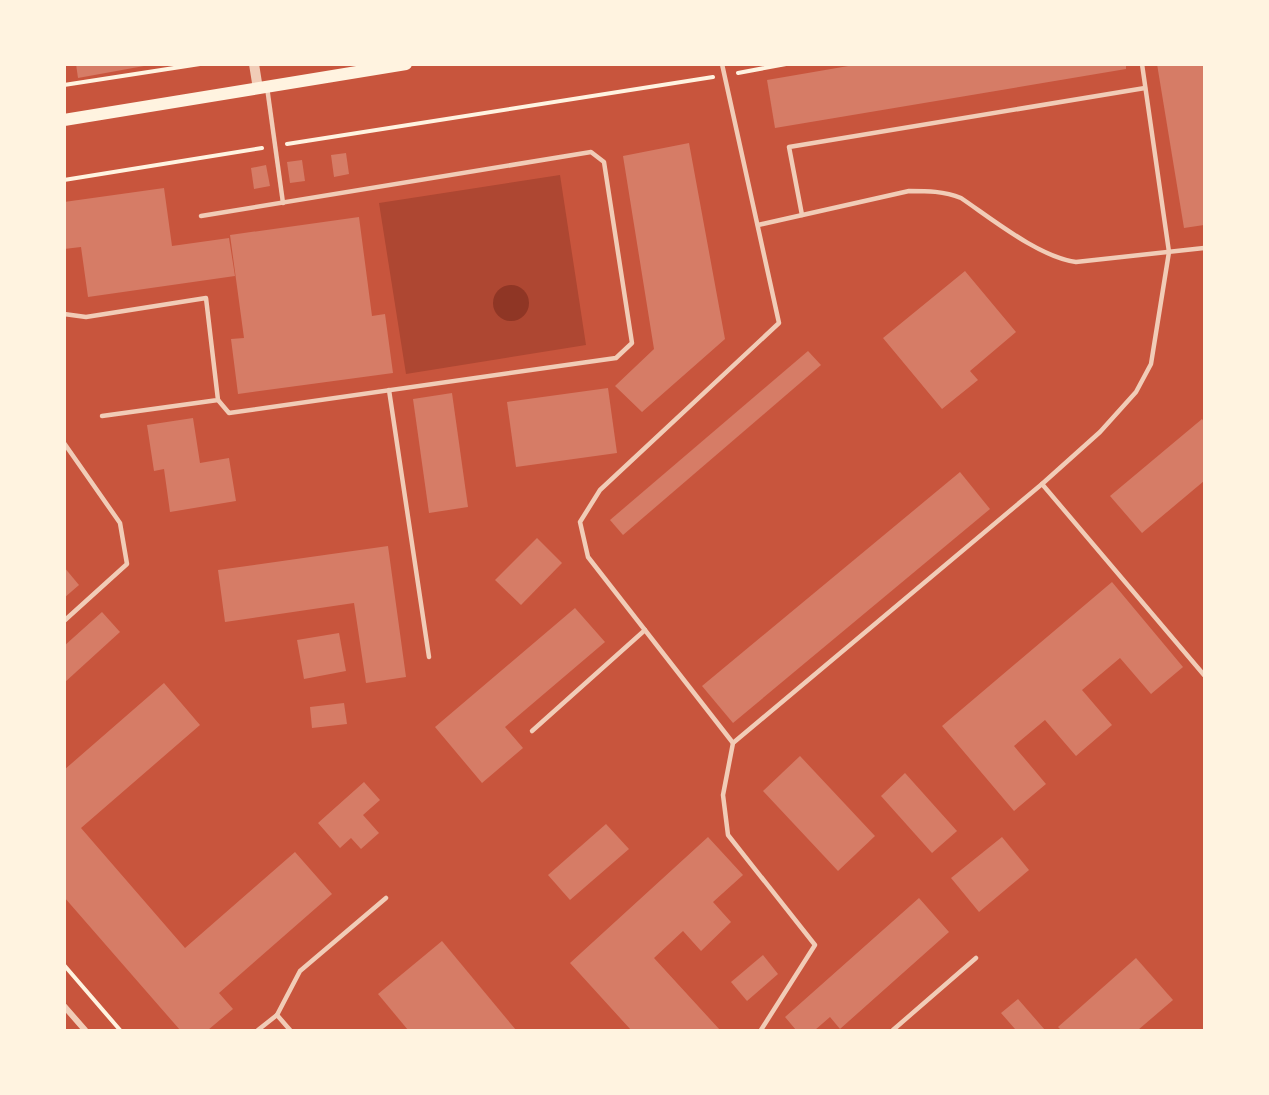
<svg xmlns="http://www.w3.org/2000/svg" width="1269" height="1095" viewBox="0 0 1269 1095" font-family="'Nunito Sans',sans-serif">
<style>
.green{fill:#ae4732}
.water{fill:#8f3625}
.building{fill:#d67c66}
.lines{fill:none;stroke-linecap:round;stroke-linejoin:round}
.path{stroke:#fff3e0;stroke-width:4}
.service{stroke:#f1ccb7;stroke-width:4.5}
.minor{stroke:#f1ccb7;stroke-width:6}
.tertiary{stroke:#f1ccb7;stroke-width:10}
.secondary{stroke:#fff3e0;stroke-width:12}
</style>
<rect width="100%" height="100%" fill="#c8553d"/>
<polygon class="green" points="560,175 586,345 406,374 379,203"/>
<circle class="water" cx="511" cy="303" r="18"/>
<g class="building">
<polygon points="76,64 144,64 144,66 78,78"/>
<polygon points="860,64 1126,64 1126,69 775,128 767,80"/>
<polygon points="1157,64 1204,64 1204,225 1184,228"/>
<polygon points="689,143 725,339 642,412 615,386 654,349 623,156"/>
<polygon points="346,153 349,174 334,177 331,155"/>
<polygon points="302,160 305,181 290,183 287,162"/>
<polygon points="266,165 270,186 254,189 251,168"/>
<polygon points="164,188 172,246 229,238 235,276 88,297 81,247 64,249 64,202"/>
<polygon points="359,217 372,316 385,314 393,373 238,394 231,339 244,338 230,235"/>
<polygon points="965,271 1016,332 970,371 978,380 942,409 883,338"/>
<polygon points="808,351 821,365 623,535 610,520"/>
<polygon points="608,388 617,453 516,467 507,402"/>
<polygon points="452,393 468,507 429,513 413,399"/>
<polygon points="193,418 200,463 229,458 236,501 170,512 164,469 154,471 147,425"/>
<polygon points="1202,419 1204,422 1204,481 1142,533 1110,496"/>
<polygon points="960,472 990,509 733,723 702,686"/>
<polygon points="537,538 562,563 521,605 495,580"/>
<polygon points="388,546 406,677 366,683 354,603 225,622 218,570"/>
<polygon points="64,567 79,585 64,598"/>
<polygon points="1112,582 1183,667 1151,694 1120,658 1082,690 1112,725 1076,756 1045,720 1014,746 1046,784 1014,811 942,726"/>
<polygon points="575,608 605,642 505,727 523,748 482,783 435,727"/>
<polygon points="102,612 120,632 64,683 64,646"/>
<polygon points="339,633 346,671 304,679 297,640"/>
<polygon points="164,683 200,725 81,828 185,948 295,852 332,894 219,993 233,1009 208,1030 180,1030 64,897 64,770"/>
<polygon points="344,703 347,724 312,728 310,707"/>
<polygon points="800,756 875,836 838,871 763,791"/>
<polygon points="905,773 957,831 932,853 881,796"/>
<polygon points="364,782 380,800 363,815 379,833 361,849 351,838 340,848 318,823"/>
<polygon points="606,824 629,849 570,900 548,875"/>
<polygon points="708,837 743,875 713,902 731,922 701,951 683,931 654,958 720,1030 631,1030 570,963"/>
<polygon points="1002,837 1029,870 979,912 951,878"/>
<polygon points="919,898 949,932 840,1029 830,1017 815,1030 796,1030 785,1017"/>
<polygon points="442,941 516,1030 408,1030 378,994"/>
<polygon points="763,955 778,974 747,1001 731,982"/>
<polygon points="1136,958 1173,1000 1138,1030 1061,1030 1058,1027"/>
<polygon points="1018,999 1045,1030 1012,1030 1015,1029 1001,1013"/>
</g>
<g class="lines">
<g class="path">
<polyline points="738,73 786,64"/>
<polyline points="64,85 200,64"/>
<polyline points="287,144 713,77"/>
<polyline points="64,180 262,148"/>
<polyline points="64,965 120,1030"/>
</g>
<g class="service">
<polyline points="722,64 779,323 600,490 580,522 588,557 733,743 723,795 728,835 815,945 761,1030"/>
<polyline points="267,87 283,203"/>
<polyline points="802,215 789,147 1145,88"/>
<polyline points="201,216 591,152 604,162 632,343 616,358 229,413 218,400"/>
<path d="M758,225l151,-34c18,0 35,0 52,7 31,21 78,59 115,64l128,-14"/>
<polyline points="64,314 86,317 206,298 218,400 102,416"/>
<polyline points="389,390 429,657"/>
<polyline points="64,443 120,523 127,564 64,621"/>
<polyline points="1042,484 1204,675"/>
<polyline points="532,731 645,630"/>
<polyline points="733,743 1042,484 1100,432 1136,392 1151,364 1169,252 1142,64"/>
<polyline points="277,1015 290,1030"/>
<polyline points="258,1030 277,1015 300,971 386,898"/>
<polyline points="893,1030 976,958"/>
</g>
<polyline class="minor" points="64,1006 85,1030"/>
<polyline class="tertiary" points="254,64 258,89"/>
<polyline class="secondary" points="64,120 406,64"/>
</g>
<rect width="1269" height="1095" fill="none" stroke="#fff3e0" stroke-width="132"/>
</svg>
